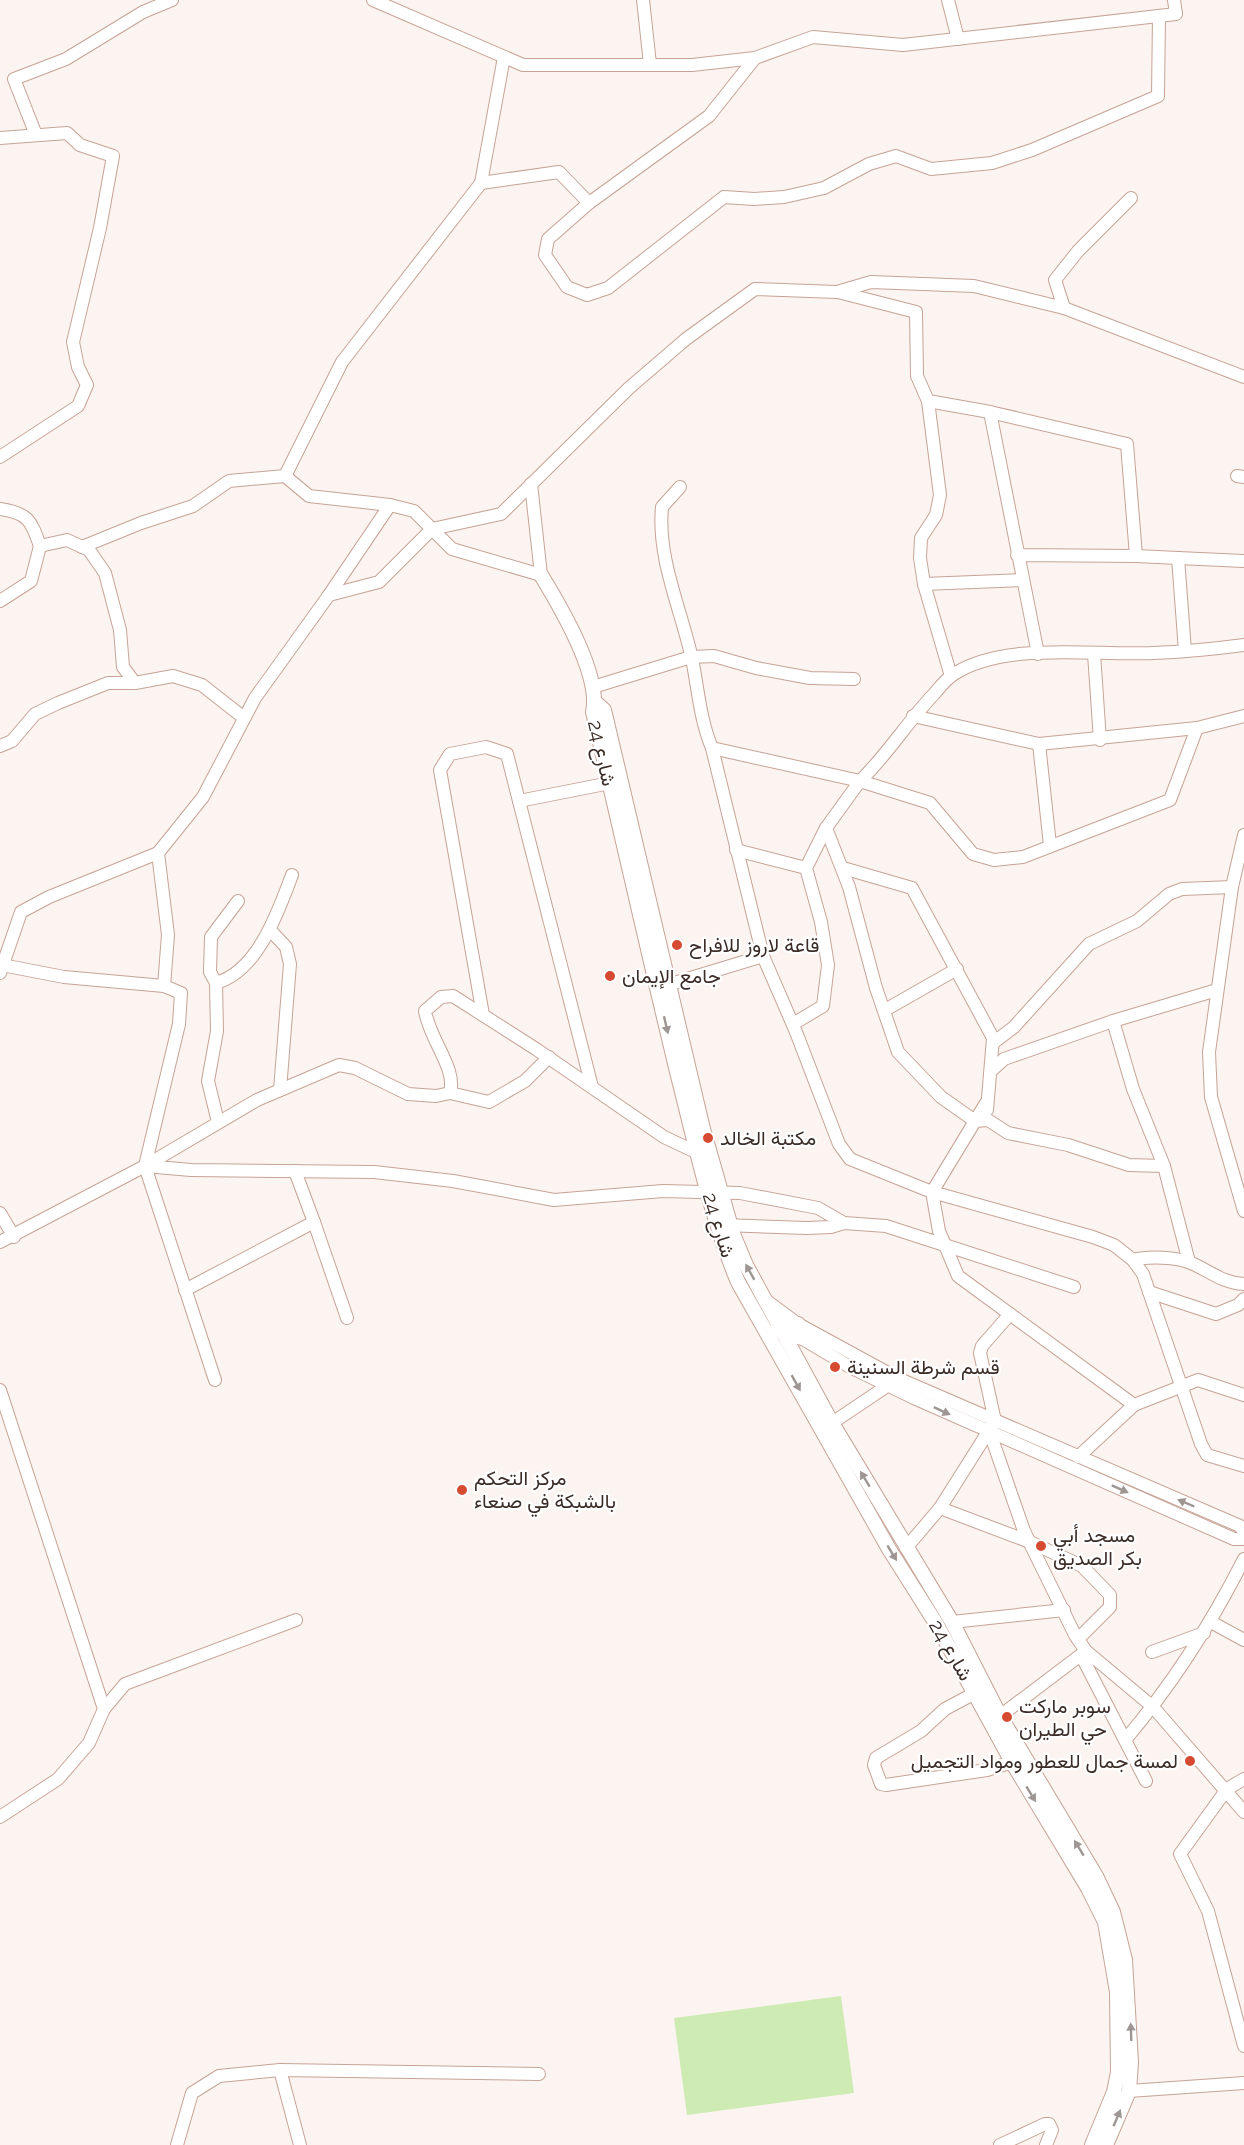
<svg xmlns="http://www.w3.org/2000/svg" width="1244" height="2145" viewBox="0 0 1244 2145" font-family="Raleway,Vazirmatn,sans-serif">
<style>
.pitch{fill:#ceebb3}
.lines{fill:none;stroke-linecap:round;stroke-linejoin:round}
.minor-casing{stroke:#c6a396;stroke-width:14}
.tertiary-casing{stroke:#c6a396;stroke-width:16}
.minor{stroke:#fff;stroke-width:12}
.tertiary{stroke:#fff;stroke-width:14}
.oneway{fill:#9d9693}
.poi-dot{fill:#d64a31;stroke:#fff;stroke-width:2}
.labels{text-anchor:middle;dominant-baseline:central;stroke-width:4.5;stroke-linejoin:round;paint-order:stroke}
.street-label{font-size:20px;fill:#3b2c27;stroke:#fff}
.poi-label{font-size:20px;fill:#3b2c27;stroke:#fff;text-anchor:start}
</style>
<rect width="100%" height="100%" fill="#fcf4f1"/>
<polygon class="pitch" points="841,1996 854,2093 687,2115 674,2018"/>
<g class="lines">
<g class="minor-casing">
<g id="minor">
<polyline points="373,0 523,65 692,65 755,58 813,37 903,45 1176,14 1174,0"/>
<polyline points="643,0 650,64"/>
<polyline points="948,0 958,39"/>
<polyline points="755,58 709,116 589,203 548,239 545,255 567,287 587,295 608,288 724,197 754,199 784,197 824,188 869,164 896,156 931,169 992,163 1032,150 1158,96 1159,16"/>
<polyline points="36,135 14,79 66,59 143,12 172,0"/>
<polyline points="0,138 67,133 80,145 113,156 100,228 73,342 78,367 87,385 78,406 0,457"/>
<polyline points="481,183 559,172 589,203"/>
<polyline points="838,292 916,312 917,376 928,401 940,495 936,515 921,538 920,558 924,584 951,676"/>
<polyline points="1064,308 1244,377"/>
<polyline points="928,401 990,412"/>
<polyline points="285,476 342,362 481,183 504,57"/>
<polyline points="1237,476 1244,477"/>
<path d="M680,487l-18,20c-5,51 19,102 30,152 6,29 8,61 20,89l51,208 33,76 43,112 11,15 82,33 7,39 19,45 176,129 -56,52"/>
<polyline points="390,505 414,511 432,529 501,514 629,388 686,339 755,289 837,292 871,282 974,286 1064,308 1055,280 1078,251 1131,198"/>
<path d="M0,509c28,4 31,11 40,37"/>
<polyline points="82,547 141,523 193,506 229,481 285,476 309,496 390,505 329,595"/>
<polyline points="1017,555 1136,556 1127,444 990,412 1038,654"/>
<polyline points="1136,556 1178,558 1185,651"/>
<polyline points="1178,558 1244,561"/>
<polyline points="924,584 1023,580"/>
<polyline points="0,601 31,581 40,546 67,540 89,550 105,573 120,630 123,667 135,683 173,676 202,685 244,718"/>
<polyline points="1094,654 1100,740"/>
<polyline points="593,687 691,657 714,656 756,668 810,678 854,679"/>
<polyline points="913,716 1039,744 1197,728 1244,716"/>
<polyline points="1039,744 1050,845"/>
<polyline points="0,746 12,741 35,714 58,703 108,683 135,683"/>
<path d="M712,748l148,33c28,-27 48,-60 74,-87 6,-7 12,-15 20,-20 51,-33 140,-18 199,-21 30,-1 61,-4 91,-8"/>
<polyline points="519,801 610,783"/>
<polyline points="1244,835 1232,887 1209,1052 1211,1097 1244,1211"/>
<polyline points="736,850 806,868"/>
<polyline points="158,853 168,935 164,986"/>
<polyline points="843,868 912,888 993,1038 987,1110"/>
<polyline points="271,931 286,947 290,964 280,1090"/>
<polyline points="2,965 64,977 164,986 181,993 179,1024 145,1166 215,1380"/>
<polyline points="0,973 21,912 49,897 158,853 203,797 255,698 329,595 379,582 432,529 452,549 541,575 531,484"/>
<path d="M216,983c42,-12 62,-71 76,-108"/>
<polyline points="661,987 763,956"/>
<polyline points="885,1010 957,969"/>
<polyline points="483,1015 440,770 450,754 486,747 507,754 592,1087"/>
<polyline points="1113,1021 1133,1089 1164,1166 1189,1262"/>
<polyline points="793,1024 823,1006 828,965 821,922 806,868 826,828"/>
<polyline points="993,1043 1014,1027 1089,944 1137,921 1169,894 1182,889 1232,887"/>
<polyline points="992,1070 1004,1059 1113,1021 1217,990"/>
<polyline points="450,1093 489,1102 525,1081 549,1057"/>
<path d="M986,1103l-54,89 161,45 21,8 19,15c15,-4 44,-3 58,3 19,8 31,20 53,21"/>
<polyline points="218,1122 208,1081 217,1031 216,983 210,972 211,937 238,901"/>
<polyline points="145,1166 191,1170 374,1172 453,1181 554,1200 663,1191 740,1193 818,1208 844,1223"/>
<polyline points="1164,1166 1129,1165 1068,1145 1008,1133 988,1120 975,1121 941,1097 898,1052 876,988 849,887 826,828 860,781 930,803 973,854 994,860 1023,857 1170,800 1197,728"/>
<polyline points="0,1213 14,1237"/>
<polyline points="314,1222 347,1318"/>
<polyline points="723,1225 807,1228 831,1227 844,1223 886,1226 1074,1287"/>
<path d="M0,1242l145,-76 112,-66 82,-35 16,3 53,26 28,2 14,-3c7,-25 -20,-52 -25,-82l16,-14 12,-1 83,53 128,88 34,16h6"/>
<polyline points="1133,1260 1143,1274 1201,1444 1207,1455 1244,1466"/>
<polyline points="185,1290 314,1222 295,1171"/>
<polyline points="1149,1292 1216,1314 1238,1305 1244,1299"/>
<polyline points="767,1301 798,1324 897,1378 1240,1526 1244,1532"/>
<polyline points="793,1333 850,1367 914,1398 1234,1539 1244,1539"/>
<polyline points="0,1390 104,1709 89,1743 58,1779 0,1817"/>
<polyline points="1134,1405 1198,1380 1244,1395"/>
<polyline points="832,1423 893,1382"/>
<polyline points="990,1433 1024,1531 1075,1635 1086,1651 1000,1716"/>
<polyline points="940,1508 1030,1542 1082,1566 1110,1595 1110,1607 1078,1639"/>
<polyline points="906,1548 940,1508 995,1421 980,1353 982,1346 1010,1314"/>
<polyline points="952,1622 1064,1610"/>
<polyline points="1211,1622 1244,1640"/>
<polyline points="1086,1651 1153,1707 1244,1812"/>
<polyline points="1152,1652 1204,1633"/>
<polyline points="1081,1655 1146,1781"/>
<polyline points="975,1693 945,1709 921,1731 876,1758 874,1765 881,1784 886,1785 987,1770 1012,1762"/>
<polyline points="104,1709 125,1684 296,1620"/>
<path d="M1125,1740c48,-56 86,-116 119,-181"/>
<polyline points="1244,1779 1227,1789 1180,1854 1208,1911 1244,2046"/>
<polyline points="280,2070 300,2145"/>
<polyline points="1129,2091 1244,2083"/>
<polyline points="177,2145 192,2093 219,2076 280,2070 539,2074"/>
<polyline points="1000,2145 1045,2124 1049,2124 1052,2130 1046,2145"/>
</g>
</g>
<g class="tertiary-casing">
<g id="tertiary">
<path d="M541,575c19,31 60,100 52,137 28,119 55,240 84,360 18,70 33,143 61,210l151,267 48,76 75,137 76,126 17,34 12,70 1,80 -4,20 -22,53"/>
<polyline points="595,702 604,710 703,1129 733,1234 746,1265 832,1423 952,1622 1000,1716 1096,1876 1113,1912 1125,1960 1131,2062 1129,2091 1106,2145"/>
<polyline points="777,1330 779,1325 798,1324"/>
<polyline points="788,1342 794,1336 802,1338"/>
</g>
</g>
<use href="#minor" class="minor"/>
<use href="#tertiary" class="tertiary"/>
</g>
<defs><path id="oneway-solid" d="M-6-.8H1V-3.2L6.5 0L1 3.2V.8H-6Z" transform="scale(1.5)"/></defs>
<g class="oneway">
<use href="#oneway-solid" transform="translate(666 1025) rotate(77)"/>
<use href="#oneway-solid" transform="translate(750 1272) rotate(-119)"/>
<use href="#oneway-solid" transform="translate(796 1383) rotate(61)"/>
<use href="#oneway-solid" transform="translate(942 1411) rotate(25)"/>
<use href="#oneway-solid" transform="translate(865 1479) rotate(-121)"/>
<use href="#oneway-solid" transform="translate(1120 1489) rotate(24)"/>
<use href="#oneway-solid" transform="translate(1186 1503) rotate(-157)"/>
<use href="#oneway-solid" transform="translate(892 1553) rotate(59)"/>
<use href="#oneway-solid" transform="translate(1031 1794) rotate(59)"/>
<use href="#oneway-solid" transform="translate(1079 1848) rotate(-121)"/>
<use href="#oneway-solid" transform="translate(1131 2032) rotate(-92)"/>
<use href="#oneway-solid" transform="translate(1117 2118) rotate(-67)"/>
</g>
<g class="poi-dot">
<circle cx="677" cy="945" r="6"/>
<circle cx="610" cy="976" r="6"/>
<circle cx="708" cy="1138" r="6"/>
<circle cx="835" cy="1367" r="6"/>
<circle cx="462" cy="1490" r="6"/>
<circle cx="1041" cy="1546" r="6"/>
<circle cx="1007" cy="1717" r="6"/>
<circle cx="1190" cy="1761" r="6"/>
</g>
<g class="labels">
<g class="street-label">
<text transform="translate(602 753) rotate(77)">شارع 24</text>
<text transform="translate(719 1225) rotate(73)">شارع 24</text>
<text transform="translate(951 1650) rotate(60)">شارع 24</text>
</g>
<g class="poi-label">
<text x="689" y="945">قاعة لاروز للافراح</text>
<text x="622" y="976">جامع الإيمان</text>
<text x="720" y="1138">مكتبة الخالد</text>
<text x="847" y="1367">قسم شرطة السنينة</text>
<text x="474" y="1478">مركز التحكم<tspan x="474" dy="23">بالشبكة في صنعاء</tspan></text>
<text x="1053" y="1535">مسجد أبي<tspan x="1053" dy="23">بكر الصديق</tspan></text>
<text x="1019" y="1706">سوبر ماركت<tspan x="1019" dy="23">حي الطيران</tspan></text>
<text x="1178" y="1761" text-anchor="end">لمسة جمال للعطور ومواد التجميل</text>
</g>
</g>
</svg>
